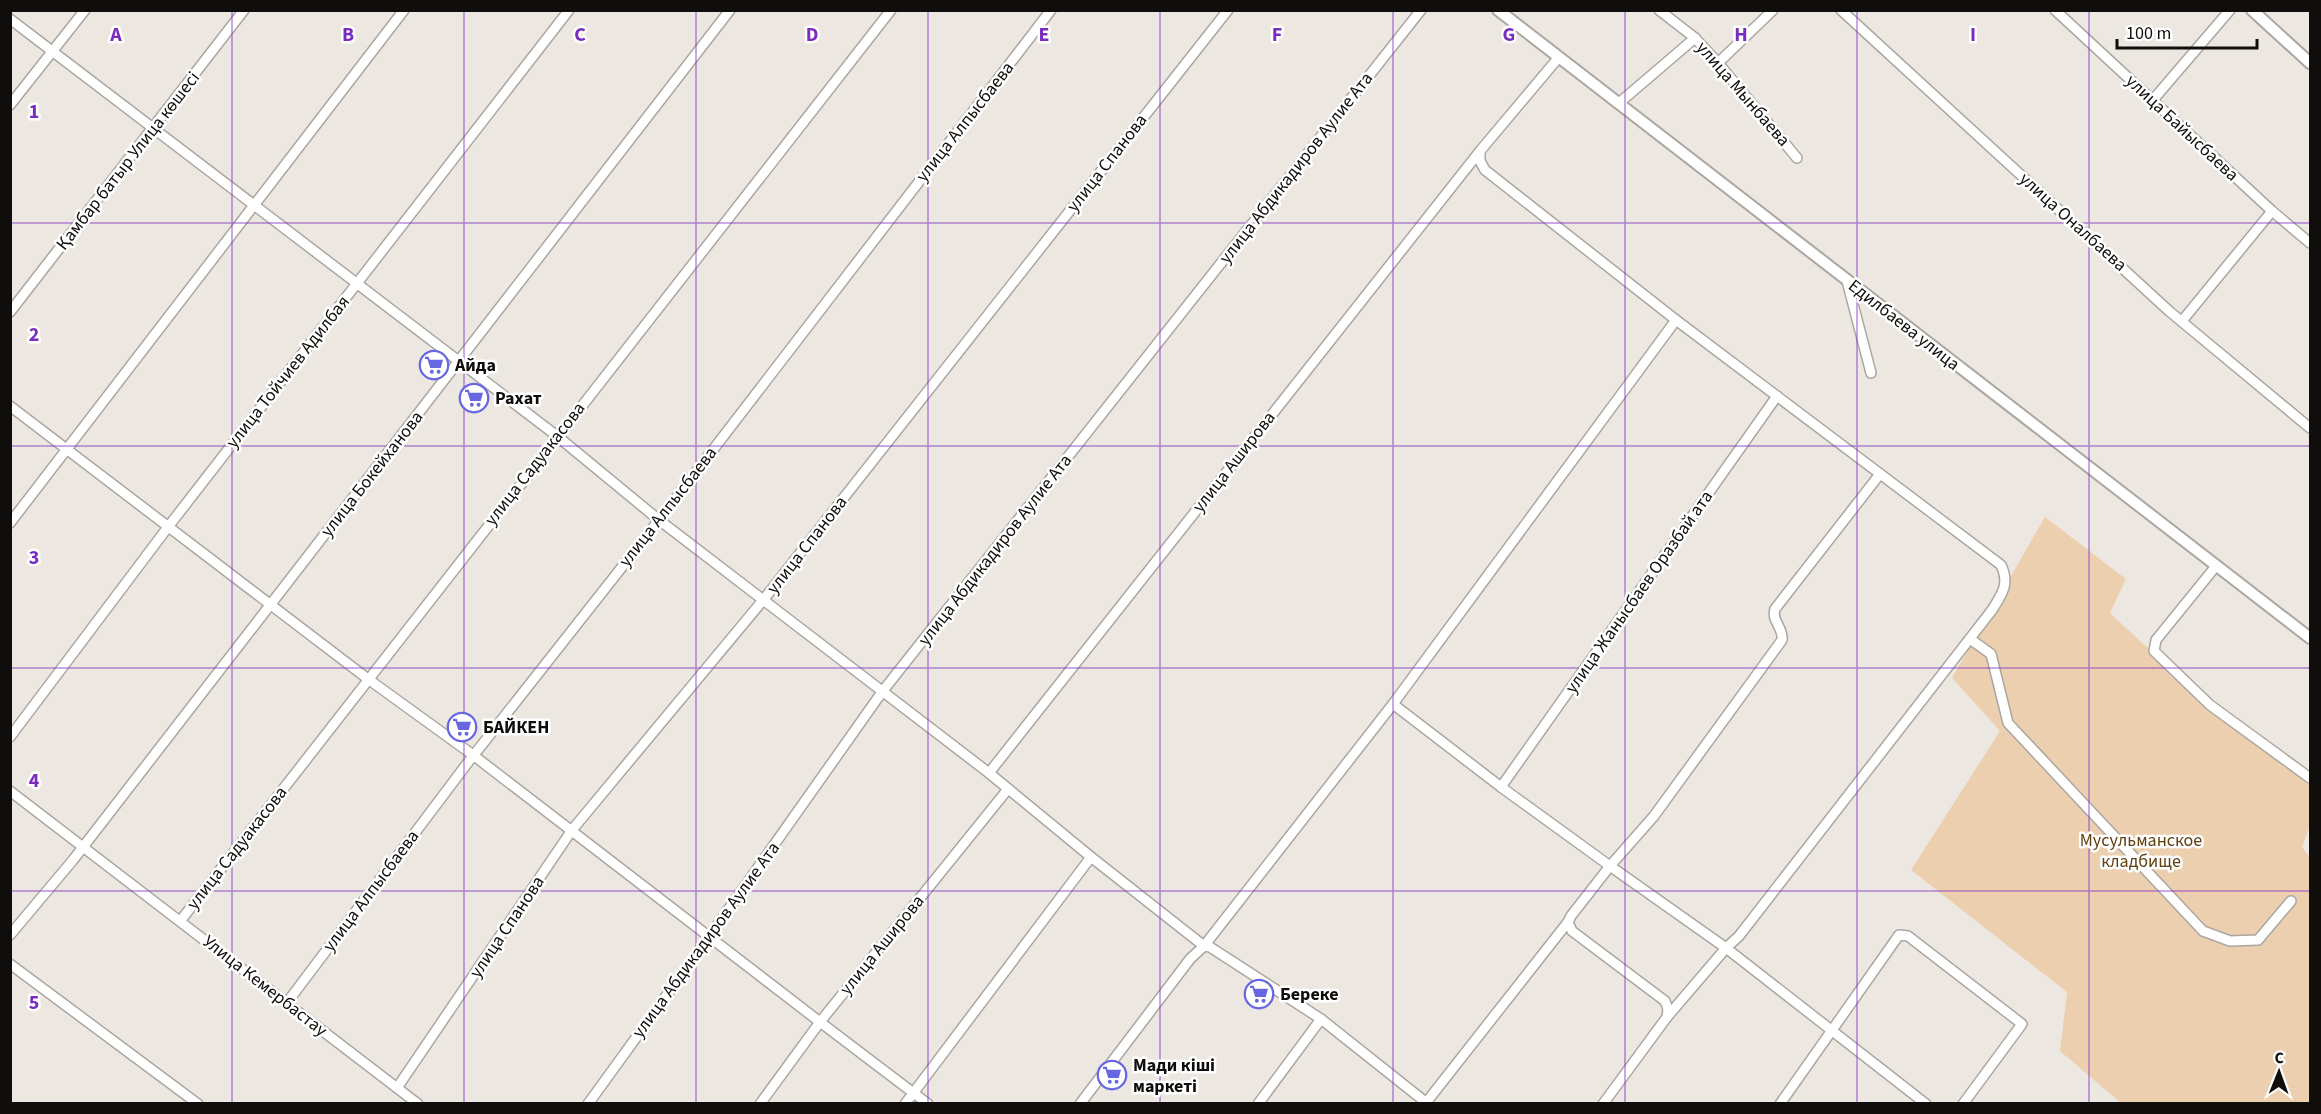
<svg xmlns="http://www.w3.org/2000/svg" width="2321" height="1114" viewBox="0 0 2321 1114" font-family="'Source Sans 3',sans-serif">
<style>
.green{fill:#eccfaf}
.lines{fill:none;stroke-linecap:round;stroke-linejoin:round}
.minor-casing{stroke:#aca6a1;stroke-width:12}
.tertiary-casing{stroke:#aca6a1;stroke-width:14}
.minor{stroke:#fff;stroke-width:9}
.tertiary{stroke:#fff;stroke-width:10}
.grid{fill:none;stroke:#7b2cbf;stroke-width:1.5;stroke-opacity:0.55}
.labels{text-anchor:middle;dominant-baseline:central;stroke-width:5;stroke-linejoin:round;paint-order:stroke}
.street-label{font-size:18px;fill:#0f0e0c;stroke:#fff}
.poi-label{font-size:18px;font-weight:bold;fill:#0f0e0c;stroke:#fff;text-anchor:start}
.park-label{font-size:18px;fill:#614012;stroke:#fff}
.grid-label{font-size:20px;text-anchor:middle;font-weight:bold;fill:#7b2cbf;stroke:#fff;stroke-width:5;stroke-linejoin:round;paint-order:stroke}
</style>
<rect width="100%" height="100%" fill="#ede7e2"/>
<polygon class="green" points="2045,517 2126,579 2110,613 2210,706 2310,775 2310,826 2302,847 2310,858 2310,1103 2121,1103 2060,1051 2067,992 1911,870 2000,731 1952,678"/>
<g class="lines">
<g class="minor-casing">
<g id="minor">
<polyline points="1659,10 1695,38 1718,63 1797,158"/>
<polyline points="1841,10 2169,311 2310,428"/>
<polyline points="2055,10 2272,211 2310,243"/>
<polyline points="10,19 557,436 659,520 989,773 1091,857 1204,946 1393,704 1676,320"/>
<path d="M1559,57l-79,94v10l5,9 191,150 325,245c9,19 1,29 -9,45l-253,326 -13,12 -116,-82 -39,50 -3,6 4,9 93,70 3,8 -1,8 -64,87"/>
<polyline points="1718,63 1773,10"/>
<polyline points="2152,101 2230,10"/>
<polyline points="1619,103 1695,38"/>
<polyline points="10,105 85,10"/>
<polyline points="1847,281 1871,373"/>
<polyline points="10,312 244,10"/>
<polyline points="2182,321 2272,211"/>
<polyline points="10,406 368,679 473,755 820,1022 928,1104"/>
<polyline points="10,523 404,10"/>
<polyline points="2216,566 2156,640 2154,651 2210,705 2310,778"/>
<polyline points="1970,639 1991,654 2008,723 2203,931 2230,941 2258,940 2291,901"/>
<path d="M1393,704l108,83 109,79 44,-50 128,-176c2,-12 -11,-19 -7,-31l105,-135"/>
<polyline points="10,737 168,527 569,10"/>
<polyline points="989,773 1480,151"/>
<polyline points="1501,787 1777,396"/>
<polyline points="10,791 418,1104"/>
<polyline points="181,920 891,10"/>
<polyline points="10,935 73,860 730,10"/>
<polyline points="10,964 198,1104"/>
<polyline points="286,1004 466,765 659,520 1051,10"/>
<polyline points="1667,1017 1726,948 1926,1104"/>
<polyline points="397,1088 572,830 764,599 1228,10"/>
<polyline points="588,1104 709,937 882,692 1421,10"/>
<polyline points="760,1104 820,1022 1008,789"/>
<polyline points="905,1104 1091,857"/>
<polyline points="1080,1104 1190,959 1204,946 1210,947 1321,1019 1428,1104"/>
<polyline points="1258,1104 1321,1019"/>
<polyline points="1425,1104 1568,922"/>
<polyline points="1780,1104 1899,935 1908,936 2022,1024 1963,1104"/>
</g>
</g>
<g class="tertiary-casing">
<g id="tertiary">
<polyline points="1498,10 2310,638"/>
<polyline points="2252,10 2310,63"/>
</g>
</g>
<use href="#minor" class="minor"/>
<use href="#tertiary" class="tertiary"/>
</g>
<path class="grid" d="M232,10v1094M464,10v1094M696,10v1094M928,10v1094M1160,10v1094M1393,10v1094M1625,10v1094M1857,10v1094M2089,10v1094M10,223h2300M10,446h2300M10,668h2300M10,891h2300"/>
<defs>
<g id="supermarket-ring" transform="scale(1.5)"><circle r="9.5" fill="#fff" stroke="#6768e1" stroke-width="1.5"/><path d="M-6-5.5h2.5l.6 2H6L4.5 2H-2.5L-4.4-4H-6ZM-1.5 3.2a1.3 1.3 0 1 0 .1 0ZM3 3.2a1.3 1.3 0 1 0 .1 0Z" fill="#6768e1"/></g>
</defs>
<g fill-rule="evenodd">
<use href="#supermarket-ring" x="434" y="365"/>
<use href="#supermarket-ring" x="474" y="398"/>
<use href="#supermarket-ring" x="462" y="727"/>
<use href="#supermarket-ring" x="1259" y="994"/>
<use href="#supermarket-ring" x="1112" y="1075"/>
</g>
<g class="labels">
<g class="street-label">
<text transform="translate(1743 94) rotate(49)">улица Мынбаева</text>
<text transform="translate(965 122) rotate(-52)">улица Алпысбаева</text>
<text transform="translate(2182 128) rotate(43)">улица Байысбаева</text>
<text transform="translate(128 161) rotate(-52)">Қамбар батыр Улица көшесі</text>
<text transform="translate(1107 163) rotate(-52)">улица Спанова</text>
<text transform="translate(1296 168) rotate(-52)">улица Абдикадиров Аулие Ата</text>
<text transform="translate(2073 222) rotate(42)">улица Оналбаева</text>
<text transform="translate(1904 325) rotate(38)">Едилбаева улица</text>
<text transform="translate(288 372) rotate(-52)">улица Тойчиев Адилбая</text>
<text transform="translate(1234 462) rotate(-52)">улица Аширова</text>
<text transform="translate(535 464) rotate(-52)">улица Садуакасова</text>
<text transform="translate(372 474) rotate(-52)">улица Бокейханова</text>
<text transform="translate(668 507) rotate(-52)">улица Алпысбаева</text>
<text transform="translate(807 545) rotate(-52)">улица Спанова</text>
<text transform="translate(995 550) rotate(-52)">улица Абдикадиров Аулие Ата</text>
<text transform="translate(1639 592) rotate(-55)">улица Жанысбаев Оразбай ата</text>
<text transform="translate(237 848) rotate(-52)">улица Садуакасова</text>
<text transform="translate(371 891) rotate(-53)">улица Алпысбаева</text>
<text transform="translate(507 927) rotate(-56)">улица Спанова</text>
<text transform="translate(706 940) rotate(-54)">улица Абдикадиров Аулие Ата</text>
<text transform="translate(882 945) rotate(-51)">улица Аширова</text>
<text transform="translate(265 986) rotate(38)">Улица Кемербастау</text>
</g>
<g class="poi-label">
<text x="455" y="365">Айда</text>
<text x="495" y="398">Рахат</text>
<text x="483" y="727">БАЙКЕН</text>
<text x="1280" y="994">Береке</text>
<text x="1133" y="1065">Мади кіші<tspan x="1133" dy="21">маркеті</tspan></text>
</g>
<g class="park-label">
<text x="2141" y="840">Мусульманское<tspan x="2141" dy="21">кладбище</tspan></text>
</g>
</g>
<g class="grid-label">
<text x="116" y="41">A</text>
<text x="348" y="41">B</text>
<text x="580" y="41">C</text>
<text x="812" y="41">D</text>
<text x="1044" y="41">E</text>
<text x="1277" y="41">F</text>
<text x="1509" y="41">G</text>
<text x="1741" y="41">H</text>
<text x="1973" y="41">I</text>
<text x="34" y="118">1</text>
<text x="34" y="341">2</text>
<text x="34" y="564">3</text>
<text x="34" y="787">4</text>
<text x="34" y="1009">5</text>
</g>
<rect width="2321" height="1114" fill="none" stroke="#0f0e0c" stroke-width="24"/>
<g transform="translate(2279 1072) rotate(1)" stroke="#ffffff" stroke-width="4.5" paint-order="stroke">
<path d="M0-4.5L10 22L0 15L-10 22Z" fill="#0f0e0c"/>
<text y="-9" font-size="16" font-weight="bold" text-anchor="middle" fill="#0f0e0c">С</text>
</g>
<path d="M2117 39v9h140v-9" fill="none" stroke="#0f0e0c" stroke-width="3"/>
<text x="2126" y="39" font-size="18" fill="#0f0e0c" stroke="#ffffff" stroke-width="4.5" paint-order="stroke">100 m</text>
</svg>
